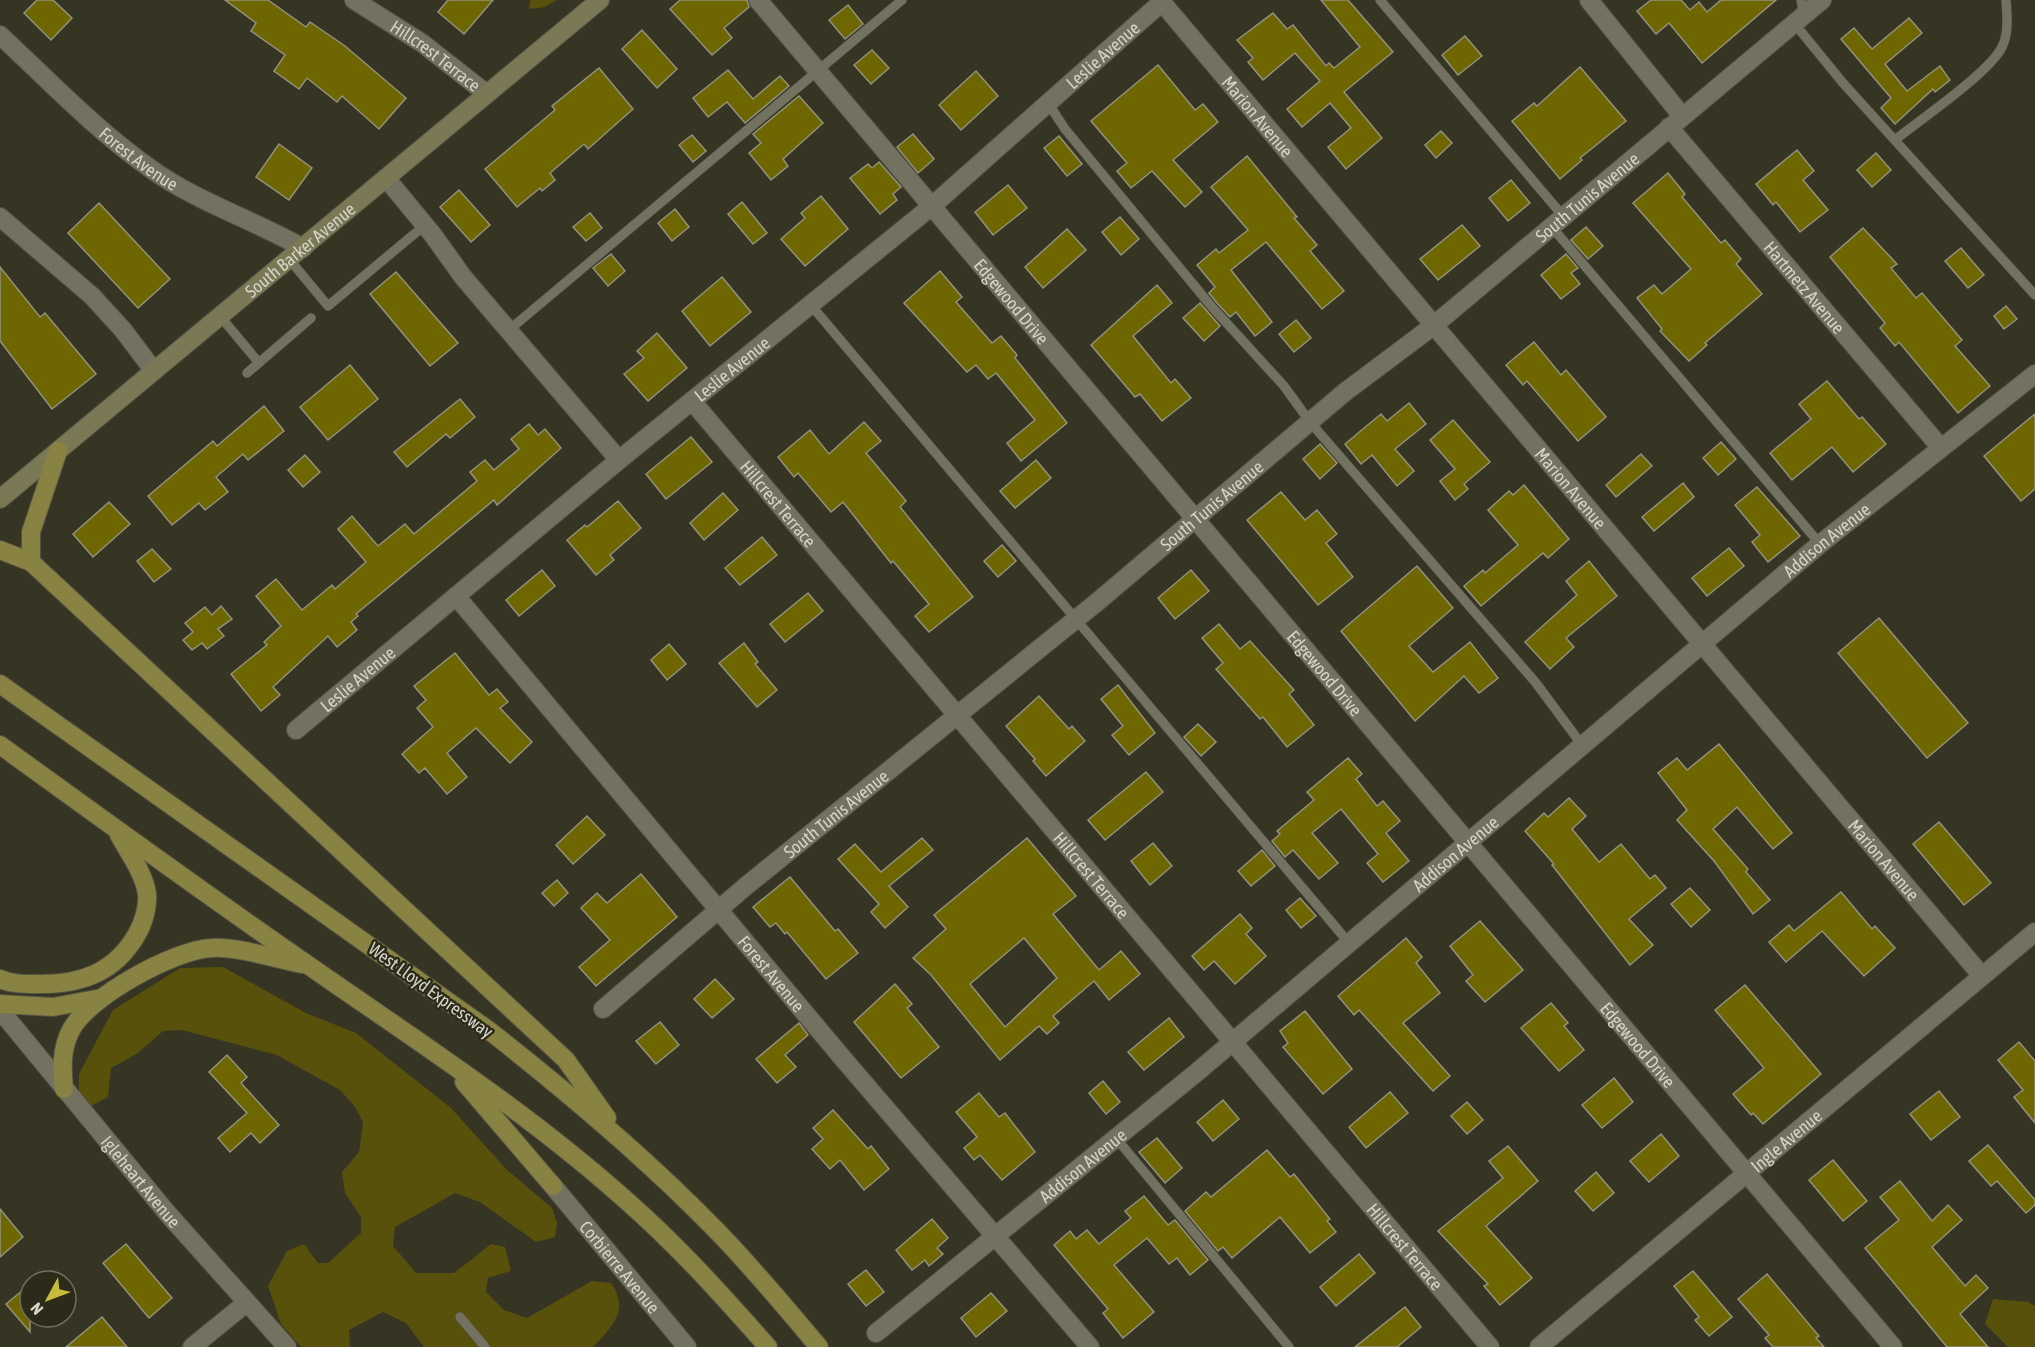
<svg xmlns="http://www.w3.org/2000/svg" width="2035" height="1347" viewBox="0 0 2035 1347" font-family="'Asap Condensed',sans-serif">
<style>
.green{fill:#57510c}
.building{fill:#6e6600;stroke:#92917d;stroke-width:1.5;fill-rule:evenodd}
.lines{fill:none;stroke-linecap:round;stroke-linejoin:round}
.service-casing{stroke:#545345;stroke-width:10}
.minor-casing{stroke:#545345;stroke-width:20}
.secondary-casing{stroke:#545345;stroke-width:20}
.trunk-casing{stroke:#545345;stroke-width:20}
.service{stroke:#737260;stroke-width:9}
.minor{stroke:#737260;stroke-width:18}
.secondary{stroke:#7b7855;stroke-width:18}
.trunk{stroke:#888342;stroke-width:18}
.labels{text-anchor:middle;dominant-baseline:central;stroke-width:5;stroke-linejoin:round;paint-order:stroke}
.street-label{font-size:18px;fill:#d4d4c9;stroke:#2c2b1a}
</style>
<rect width="100%" height="100%" fill="#363524"/>
<g class="green">
<polygon points="530,0 557,0 545,7 529,9"/>
<path d="M223,967l83,46 50,20 95,75 56,62 45,38 5,15 -2,14 -19,5 -56,-40 -25,-9 -60,34 -2,19 23,27h38l37,-29 14,3 6,24 -23,7 -2,14 18,18 23,8 65,-37 19,2c19,27 1,44 -18,64h-169l-18,-24 -23,-11 -34,18 1,17h-49l-20,-23 -13,-38 19,-35 17,-7 14,19h10l33,-30v-16l-16,-24 -3,-21 17,-20 4,-30 -8,-15 -15,-17 -63,-35 -95,-25 -19,1 -25,22 -27,15 -3,29 -17,9 -12,-11v-21l34,-64 67,-42z"/>
<polygon points="1993,1299 2028,1302 2035,1306 2035,1347 2008,1347 1985,1324"/>
</g>
<g class="building">
<polygon points="37,0 53,0 72,18 51,40 24,13"/>
<polygon points="225,0 268,0 306,27 310,22 345,46 406,98 379,129 342,96 337,102 307,78 299,89 274,71 285,55 251,31 256,23"/>
<polygon points="448,0 493,0 464,34 438,12"/>
<polygon points="680,0 747,0 749,7 724,28 732,38 712,55 670,9"/>
<polygon points="1321,0 1348,0 1393,52 1344,92 1382,138 1346,169 1328,147 1351,128 1330,103 1302,127 1287,109 1320,81 1295,53 1263,80 1248,62 1253,58 1237,40 1273,13 1287,29 1293,25 1326,66 1329,63 1334,68 1360,47"/>
<polygon points="1651,0 1681,0 1690,10 1699,2 1707,12 1721,0 1776,0 1702,63 1669,23 1656,34 1637,11"/>
<polygon points="848,5 863,24 845,39 829,20"/>
<polygon points="1909,18 1922,33 1885,64 1907,91 1940,66 1950,80 1935,92 1933,89 1895,124 1881,108 1891,98 1841,39 1854,28 1872,49"/>
<polygon points="642,30 677,69 657,88 622,49"/>
<polygon points="1465,36 1482,56 1458,75 1442,55"/>
<polygon points="872,50 889,68 871,84 854,65"/>
<polygon points="1158,65 1195,110 1203,104 1218,122 1173,160 1202,192 1185,207 1152,171 1131,188 1117,171 1127,163 1091,121"/>
<polygon points="1580,67 1626,121 1580,158 1582,160 1560,179 1512,121 1534,103 1537,106"/>
<polygon points="599,68 633,109 588,149 584,144 550,173 555,180 542,191 540,188 517,207 485,169 555,110 552,106"/>
<polygon points="728,70 753,99 780,76 789,86 745,123 727,102 708,117 693,98"/>
<polygon points="976,71 998,96 961,130 939,105"/>
<polygon points="799,96 823,123 783,159 788,166 771,180 749,153 761,143 753,134"/>
<polygon points="1441,131 1452,143 1436,158 1425,145"/>
<polygon points="913,134 934,159 918,173 897,147"/>
<polygon points="692,135 706,151 693,162 679,145"/>
<polygon points="1059,136 1082,164 1067,176 1044,148"/>
<polygon points="279,144 312,168 289,200 256,177"/>
<polygon points="1797,150 1814,171 1803,180 1828,210 1800,232 1776,202 1773,205 1756,184"/>
<polygon points="1876,153 1891,170 1872,187 1857,170"/>
<polygon points="1247,156 1297,217 1294,218 1317,245 1310,251 1344,291 1322,309 1266,242 1231,270 1272,322 1255,336 1236,312 1230,317 1217,303 1209,293 1215,287 1197,265 1216,249 1219,253 1248,230 1211,187"/>
<polygon points="879,162 901,187 893,194 897,200 880,214 850,178 868,164 872,168"/>
<polygon points="1668,173 1685,194 1682,197 1721,243 1725,240 1741,259 1736,264 1762,294 1705,343 1707,345 1689,361 1660,331 1662,329 1637,298 1654,285 1662,294 1691,269 1633,203"/>
<polygon points="1511,180 1530,203 1508,221 1489,198"/>
<polygon points="1008,185 1027,208 993,235 975,212"/>
<polygon points="459,190 490,225 471,242 440,207"/>
<polygon points="821,196 848,229 805,266 781,239 805,218 801,213"/>
<polygon points="742,202 767,233 753,244 728,214"/>
<polygon points="99,203 170,279 138,308 68,233"/>
<polygon points="675,209 689,227 672,241 658,223"/>
<polygon points="590,213 602,228 586,241 573,227"/>
<polygon points="1120,217 1139,239 1121,255 1102,232"/>
<polygon points="1462,225 1480,246 1438,280 1420,259"/>
<polygon points="1586,227 1603,246 1588,259 1571,240"/>
<polygon points="1863,228 1897,264 1891,268 1916,298 1922,293 1962,340 1955,346 1990,386 1958,413 1899,342 1895,346 1880,328 1885,323 1830,257"/>
<polygon points="1067,229 1086,250 1043,288 1025,267"/>
<polygon points="1961,248 1984,275 1968,288 1945,261"/>
<polygon points="611,254 625,271 608,286 593,268"/>
<polygon points="1566,254 1578,268 1571,273 1580,284 1561,299 1541,275"/>
<polygon points="0,267 40,317 45,313 96,374 52,409 0,341"/>
<polygon points="940,271 962,297 956,302 992,343 1001,336 1017,355 1015,358 1067,423 1021,461 1007,443 1035,420 996,373 988,379 976,365 967,372 904,303"/>
<polygon points="396,272 458,343 430,366 370,294"/>
<polygon points="722,277 751,312 710,346 682,311"/>
<polygon points="1157,285 1172,303 1133,336 1171,383 1175,379 1191,398 1162,421 1140,394 1135,397 1091,345"/>
<polygon points="1200,303 1220,326 1204,341 1183,318"/>
<polygon points="2006,306 2017,319 2004,329 1994,316"/>
<polygon points="1296,320 1311,338 1294,352 1279,334"/>
<polygon points="657,333 687,368 648,401 624,374 644,358 637,351"/>
<polygon points="1534,342 1561,375 1566,370 1606,417 1578,441 1527,381 1523,385 1506,365"/>
<polygon points="350,365 378,399 328,440 300,407"/>
<polygon points="1827,381 1859,419 1862,417 1886,444 1853,472 1832,447 1792,480 1770,453 1811,419 1799,404"/>
<polygon points="460,399 475,417 450,438 446,434 407,467 394,452"/>
<polygon points="1409,403 1426,424 1395,449 1414,471 1397,486 1372,455 1361,464 1345,444 1381,414 1387,421"/>
<polygon points="264,406 284,431 248,460 243,454 216,477 228,492 205,510 199,503 172,525 148,496 213,441 217,446"/>
<polygon points="2035,414 2035,489 2021,501 1984,456"/>
<polygon points="1453,420 1490,462 1464,484 1468,489 1455,500 1440,481 1455,469 1430,440"/>
<polygon points="864,422 881,441 866,453 906,501 900,507 973,597 929,632 915,616 929,604 893,561 891,563 843,502 831,512 798,473 794,477 778,457 810,430 829,454"/>
<polygon points="529,424 538,435 545,429 561,448 497,505 494,500 356,614 358,616 351,622 357,630 337,647 328,636 273,687 280,695 261,711 231,674 267,645 264,642 281,626 256,596 276,579 302,610 332,585 335,589 366,562 338,529 352,516 378,546 405,524 414,534 477,481 470,472 485,460 494,470 519,449 511,439"/>
<polygon points="691,437 712,462 666,499 646,474"/>
<polygon points="1721,442 1736,459 1718,475 1703,458"/>
<polygon points="1320,444 1337,463 1320,479 1303,459"/>
<polygon points="1641,454 1652,466 1616,497 1606,485"/>
<polygon points="305,455 320,472 303,487 288,470"/>
<polygon points="1036,460 1051,478 1015,508 1000,491"/>
<polygon points="1683,483 1694,497 1654,531 1642,517"/>
<polygon points="1524,485 1569,539 1548,558 1543,553 1481,606 1464,586 1483,570 1485,573 1518,545 1488,510 1509,491 1513,495"/>
<polygon points="1757,487 1800,536 1768,562 1752,542 1760,535 1735,505"/>
<polygon points="1281,492 1305,520 1317,510 1337,534 1326,543 1353,577 1318,605 1247,520"/>
<polygon points="723,493 738,510 704,540 690,523"/>
<polygon points="618,501 641,528 610,555 614,560 596,575 567,540 585,525 587,527"/>
<polygon points="109,502 130,524 93,557 73,534"/>
<polygon points="762,537 777,555 740,585 725,568"/>
<polygon points="1002,545 1016,561 998,577 984,561"/>
<polygon points="1729,548 1744,566 1707,596 1692,578"/>
<polygon points="152,549 171,569 154,582 137,561"/>
<polygon points="1589,561 1617,596 1566,638 1574,647 1550,669 1525,642 1577,595 1566,581"/>
<polygon points="1417,566 1453,608 1409,646 1433,672 1470,642 1498,678 1479,693 1464,676 1415,721 1341,631"/>
<polygon points="542,570 555,586 519,616 506,600"/>
<polygon points="1191,570 1209,591 1175,619 1158,598"/>
<polygon points="808,593 823,611 785,642 770,624"/>
<polygon points="221,606 232,619 218,629 224,636 207,649 202,643 192,650 183,640 193,632 185,623 205,607 212,615"/>
<polygon points="1879,618 1968,723 1927,758 1838,653"/>
<polygon points="1219,624 1240,649 1250,641 1294,690 1289,694 1314,725 1287,747 1263,717 1260,719 1216,669 1223,663 1202,638"/>
<polygon points="744,643 758,662 755,664 777,690 757,707 719,663"/>
<polygon points="669,644 686,664 667,680 651,660"/>
<polygon points="455,653 489,695 497,689 508,702 500,708 532,742 510,763 476,728 447,753 467,777 447,794 425,768 419,773 402,754 433,727 417,708 426,700 414,686"/>
<polygon points="1118,685 1155,733 1129,755 1112,735 1123,726 1101,699"/>
<polygon points="1039,696 1069,729 1072,726 1085,741 1046,776 1033,761 1035,759 1006,726"/>
<polygon points="1198,724 1216,742 1201,756 1184,737"/>
<polygon points="1719,744 1792,833 1773,849 1737,807 1713,829 1748,869 1746,872 1770,900 1753,914 1714,861 1677,820 1687,810 1658,773 1677,758 1687,770"/>
<polygon points="1348,758 1362,774 1356,779 1377,806 1383,801 1400,821 1386,833 1409,861 1383,882 1367,863 1378,854 1341,809 1312,833 1338,863 1319,879 1293,850 1285,857 1272,841 1280,834 1277,831 1314,800 1307,792"/>
<polygon points="1146,772 1163,792 1105,840 1088,820"/>
<polygon points="1569,798 1586,816 1572,829 1599,862 1621,844 1650,879 1655,875 1666,888 1629,919 1653,945 1630,965 1552,865 1554,864 1525,831 1544,813 1548,817"/>
<polygon points="587,816 605,835 573,864 556,845"/>
<polygon points="1939,822 1991,883 1964,905 1913,844"/>
<polygon points="922,838 933,850 889,886 908,907 885,928 871,912 879,904 838,859 855,844 881,872"/>
<path d="M1027,838l49,58 -23,18 46,56 22,-19 19,23 -31,26 -15,-19 -41,35 6,7 -12,11 -8,-8 -39,34 -69,-85 -18,-17 33,-29 -12,-14zM1024,938l33,40 -52,49 -35,-43z"/>
<polygon points="1153,843 1172,866 1150,885 1131,861"/>
<polygon points="1262,850 1275,866 1251,886 1238,871"/>
<polygon points="641,874 677,917 596,986 579,967 610,940 581,908 597,893 607,903"/>
<polygon points="790,877 835,931 838,929 858,953 826,979 787,932 785,934 776,923 770,927 753,907"/>
<polygon points="557,880 568,893 554,906 542,893"/>
<polygon points="1690,888 1710,910 1691,927 1671,904"/>
<polygon points="1841,892 1872,929 1875,926 1895,948 1864,976 1822,931 1786,962 1769,942 1789,925 1794,931"/>
<polygon points="1300,898 1316,916 1301,928 1286,910"/>
<polygon points="1240,914 1252,928 1246,934 1266,956 1235,984 1214,961 1204,970 1192,956"/>
<polygon points="1480,921 1523,970 1485,1002 1466,981 1473,975 1450,946"/>
<polygon points="1406,938 1422,957 1416,963 1440,993 1403,1023 1450,1076 1433,1091 1359,1010 1354,1015 1338,996"/>
<polygon points="715,979 734,999 712,1018 694,999"/>
<polygon points="895,984 912,1004 907,1008 939,1047 901,1078 854,1022"/>
<polygon points="1745,985 1821,1074 1763,1124 1753,1113 1751,1115 1733,1094 1764,1068 1715,1010"/>
<polygon points="1551,1003 1568,1023 1564,1026 1584,1050 1559,1071 1521,1028"/>
<polygon points="1305,1011 1352,1069 1323,1094 1283,1047 1288,1043 1280,1031"/>
<polygon points="1169,1018 1184,1037 1144,1070 1128,1052"/>
<polygon points="660,1022 679,1045 656,1064 636,1041"/>
<polygon points="799,1023 808,1035 785,1055 796,1067 777,1083 756,1059"/>
<polygon points="2019,1042 2035,1061 2035,1123 2014,1097 2023,1090 1998,1060"/>
<polygon points="227,1055 247,1077 241,1083 279,1125 260,1143 251,1133 230,1152 218,1138 247,1113 209,1072"/>
<polygon points="1614,1078 1633,1102 1602,1128 1582,1105"/>
<polygon points="1103,1081 1120,1102 1106,1114 1089,1093"/>
<polygon points="1939,1091 1960,1117 1931,1140 1910,1114"/>
<polygon points="1390,1092 1408,1113 1366,1148 1349,1127"/>
<polygon points="979,1093 999,1117 1005,1113 1035,1152 1002,1180 980,1155 974,1160 964,1148 977,1137 956,1112"/>
<polygon points="1223,1100 1239,1119 1213,1141 1197,1122"/>
<polygon points="1467,1102 1483,1120 1467,1134 1451,1116"/>
<polygon points="833,1110 868,1149 871,1146 889,1169 864,1190 840,1160 830,1169 812,1149 823,1139 813,1128"/>
<polygon points="1661,1134 1679,1156 1649,1182 1630,1161"/>
<polygon points="1157,1138 1182,1168 1165,1183 1139,1152"/>
<polygon points="1988,1145 2035,1200 2035,1205 2026,1213 1997,1181 1991,1186 1969,1161"/>
<polygon points="1508,1146 1538,1181 1486,1226 1532,1278 1500,1305 1484,1286 1488,1284 1438,1231 1503,1178 1489,1161"/>
<polygon points="1267,1150 1290,1177 1294,1174 1330,1219 1327,1221 1336,1232 1310,1253 1280,1217 1232,1258 1223,1247 1218,1251 1185,1211 1206,1192 1211,1197"/>
<polygon points="1833,1160 1867,1201 1843,1221 1809,1180"/>
<polygon points="1596,1172 1614,1193 1593,1211 1575,1191"/>
<polygon points="1900,1181 1932,1221 1948,1205 1962,1220 1932,1247 1965,1286 1976,1275 1988,1288 1960,1314 1988,1347 1947,1347 1865,1248 1899,1220 1880,1197"/>
<polygon points="1144,1196 1168,1225 1175,1220 1208,1260 1190,1275 1177,1258 1169,1264 1147,1238 1114,1265 1154,1312 1123,1338 1103,1313 1108,1309 1054,1245 1070,1231 1076,1239 1087,1230 1099,1244 1131,1218 1125,1211"/>
<polygon points="0,1209 23,1237 0,1257"/>
<polygon points="932,1219 948,1238 937,1248 943,1254 929,1266 925,1260 912,1270 896,1250"/>
<polygon points="126,1244 172,1298 149,1318 103,1263"/>
<polygon points="1359,1254 1375,1273 1336,1306 1320,1287"/>
<polygon points="866,1270 884,1292 866,1306 848,1284"/>
<polygon points="1693,1271 1732,1317 1709,1336 1695,1320 1699,1317 1674,1286"/>
<polygon points="1767,1274 1819,1336 1816,1338 1824,1347 1773,1347 1765,1338 1769,1335 1738,1299"/>
<polygon points="23,1290 30,1298 30,1332 6,1304"/>
<polygon points="991,1293 1007,1311 976,1337 961,1318"/>
<polygon points="1405,1307 1421,1327 1397,1347 1355,1347"/>
<polygon points="102,1317 127,1347 66,1347"/>
</g>
<g class="lines">
<g class="service-casing">
<g id="service">
<polyline points="1380,0 1563,216"/>
<polyline points="1801,0 1804,15"/>
<polyline points="1794,23 1843,83 2035,295"/>
<polyline points="1048,103 1065,129 1212,307 1284,386 1310,422 1536,683 1582,745"/>
<path d="M1896,139c24,-19 94,-67 106,-92 7,-14 5,-32 4,-47"/>
<polyline points="1551,226 1820,544"/>
<polyline points="289,259 328,306 425,225"/>
<polyline points="810,304 1349,943"/>
<polyline points="220,316 259,363"/>
<polyline points="509,330 902,0"/>
<polyline points="247,373 311,318"/>
<polyline points="1116,1138 1289,1347"/>
<polyline points="460,1317 485,1347"/>
</g>
</g>
<g class="minor-casing">
<g id="minor">
<path id="s1" d="M354,0l68,43 65,51"/>
<path id="s2" d="M758,0l1135,1347"/>
<path id="s3" d="M1160,0l822,976"/>
<polyline points="1589,0 1682,116"/>
<path id="s4" d="M0,35c49,46 96,95 151,134 46,33 103,51 152,79"/>
<path id="s5" d="M1669,127l272,321"/>
<polyline points="386,178 433,235 463,277 619,460"/>
<polyline points="0,217 92,296 123,330 154,371"/>
<path id="s6" d="M692,401l798,946"/>
<path id="s7" d="M456,596l384,459 250,292"/>
<path id="s8" d="M296,730l323,-270 313,-254 230,-204"/>
<path id="s9" d="M603,1009l143,-123 350,-283 249,-211 88,-66 389,-326"/>
<path id="s10" d="M0,1010l168,204 119,133"/>
<path id="s11" d="M553,1186l134,161"/>
<path id="s12" d="M876,1333l320,-260 624,-529 215,-170"/>
<polyline points="192,1347 245,1304"/>
<path id="s13" d="M1539,1347l496,-415"/>
</g>
</g>
<g class="secondary-casing">
<g id="secondary">
<path id="s14" d="M0,499l600,-499"/>
</g>
</g>
<g class="trunk-casing">
<g id="trunk">
<polyline points="0,550 31,562 566,1060 607,1118"/>
<polyline points="31,562 31,532 58,451"/>
<path d="M0,684l491,348c79,62 156,127 226,199 36,37 69,77 102,116"/>
<path d="M0,745c102,74 204,148 308,220 109,76 221,148 320,237 51,45 95,94 140,145"/>
<path d="M0,979c12,5 23,5 36,5 44,1 79,-11 101,-50 7,-12 11,-28 10,-40 -3,-21 -18,-41 -28,-59"/>
<polyline points="0,1004 53,1007 96,999"/>
<polyline points="464,1082 553,1186"/>
<path d="M64,1089c-2,-21 -3,-40 7,-59 17,-33 103,-80 140,-82 24,-2 66,11 91,16"/>
</g>
</g>
<use href="#service" class="service"/>
<use href="#minor" class="minor"/>
<use href="#secondary" class="secondary"/>
<use href="#trunk" class="trunk"/>
</g>
<g class="labels">
<g class="street-label">
<text stroke="none"><textPath href="#s8" startOffset="1052">Leslie Avenue</textPath></text>
<text stroke="none"><textPath href="#s1" startOffset="99">Hillcrest Terrace</textPath></text>
<text stroke="none"><textPath href="#s3" startOffset="152">Marion Avenue</textPath></text>
<text stroke="none"><textPath href="#s4" startOffset="186">Forest Avenue</textPath></text>
<text stroke="none"><textPath href="#s9" startOffset="1276">South Tunis Avenue</textPath></text>
<text stroke="none"><textPath href="#s14" startOffset="390">South Barker Avenue</textPath></text>
<text stroke="none"><textPath href="#s5" startOffset="210">Hartmetz Avenue</textPath></text>
<text stroke="none"><textPath href="#s2" startOffset="394">Edgewood Drive</textPath></text>
<text stroke="none"><textPath href="#s8" startOffset="566">Leslie Avenue</textPath></text>
<text stroke="none"><textPath href="#s3" startOffset="638">Marion Avenue</textPath></text>
<text stroke="none"><textPath href="#s6" startOffset="134">Hillcrest Terrace</textPath></text>
<text stroke="none"><textPath href="#s9" startOffset="790">South Tunis Avenue</textPath></text>
<text stroke="none"><textPath href="#s12" startOffset="1238">Addison Avenue</textPath></text>
<text stroke="none"><textPath href="#s2" startOffset="880">Edgewood Drive</textPath></text>
<text stroke="none"><textPath href="#s8" startOffset="80">Leslie Avenue</textPath></text>
<text stroke="none"><textPath href="#s9" startOffset="304">South Tunis Avenue</textPath></text>
<text stroke="none"><textPath href="#s12" startOffset="752">Addison Avenue</textPath></text>
<text stroke="none"><textPath href="#s3" startOffset="1124">Marion Avenue</textPath></text>
<text stroke="none"><textPath href="#s6" startOffset="620">Hillcrest Terrace</textPath></text>
<text stroke="none"><textPath href="#s7" startOffset="492">Forest Avenue</textPath></text>
<text transform="translate(431 990) rotate(36)">West Lloyd Expressway</text>
<text stroke="none"><textPath href="#s2" startOffset="1366">Edgewood Drive</textPath></text>
<text stroke="none"><textPath href="#s13" startOffset="322">Ingle Avenue</textPath></text>
<text stroke="none"><textPath href="#s12" startOffset="266">Addison Avenue</textPath></text>
<text stroke="none"><textPath href="#s10" startOffset="222">Igleheart Avenue</textPath></text>
<text stroke="none"><textPath href="#s6" startOffset="1106">Hillcrest Terrace</textPath></text>
<text stroke="none"><textPath href="#s11" startOffset="105">Corbierre Avenue</textPath></text>
</g>
</g>
<g transform="translate(48 1299) rotate(229)"><circle r="28" fill="#2c2b1a" stroke="#6f6f60" stroke-width="1.5"/>
<path d="M0-4.5L10 22L0 15L-10 22Z" fill="#c7bb3c"/>
<text y="-9" font-size="16" font-weight="bold" text-anchor="middle" fill="#d4d4c9">N</text>
</g>
</svg>
